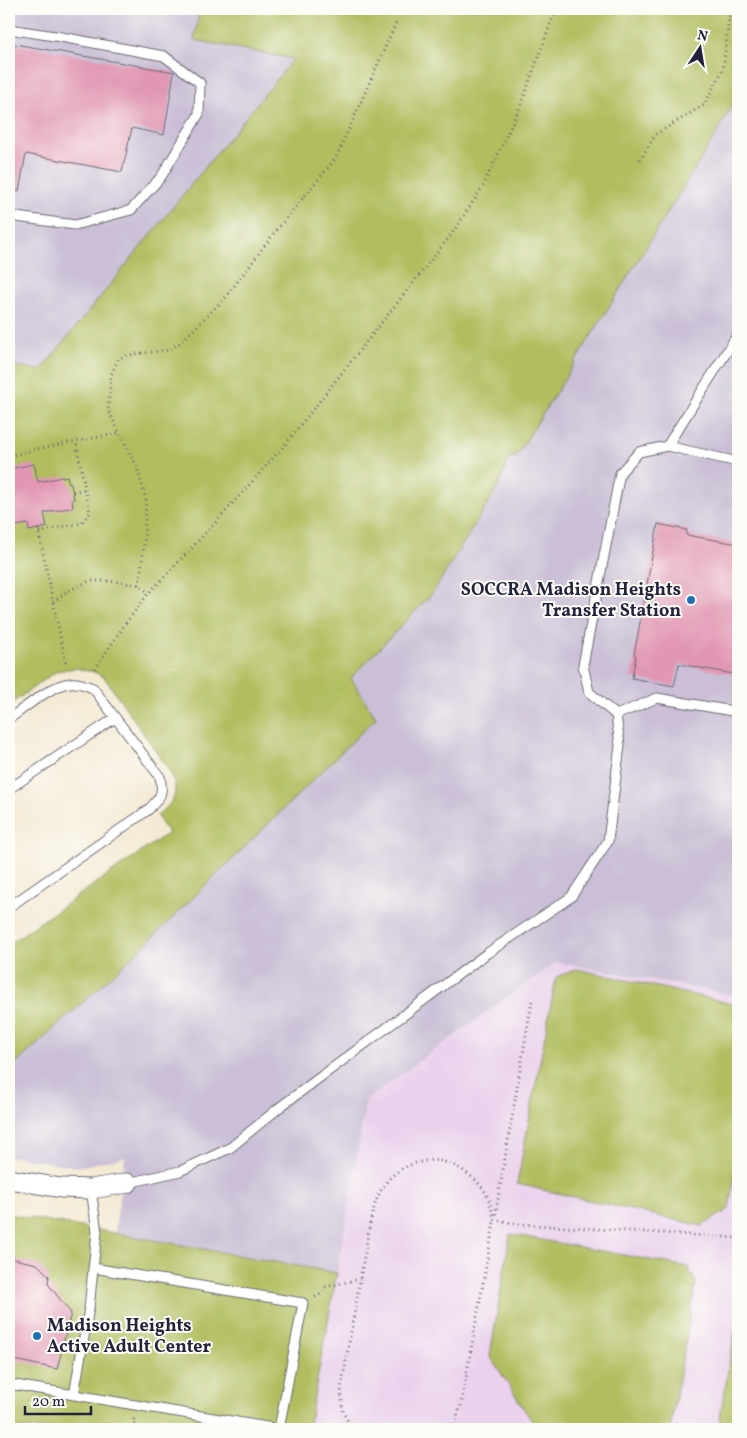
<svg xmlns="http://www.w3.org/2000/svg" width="747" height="1438" viewBox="0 0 747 1438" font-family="Vollkorn,serif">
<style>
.built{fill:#ead1ec}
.industrial{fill:#cabfd6}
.green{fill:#b1bd5f;stroke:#6a704d}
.building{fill:#e197b4}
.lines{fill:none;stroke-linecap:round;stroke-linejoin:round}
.service-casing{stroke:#6c6871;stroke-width:11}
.minor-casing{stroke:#6c6871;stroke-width:21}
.path{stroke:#6c6871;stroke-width:3;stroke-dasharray:1 4;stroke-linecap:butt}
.service{stroke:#fff;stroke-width:9}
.minor{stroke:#fff;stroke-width:19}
.poi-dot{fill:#1f6fb2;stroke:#fdfcf7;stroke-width:2}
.labels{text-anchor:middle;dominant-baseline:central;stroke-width:4;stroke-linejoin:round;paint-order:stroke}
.poi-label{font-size:18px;font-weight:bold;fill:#22223b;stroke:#fdfcf7;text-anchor:end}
</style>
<rect width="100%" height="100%" fill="#fdfcf7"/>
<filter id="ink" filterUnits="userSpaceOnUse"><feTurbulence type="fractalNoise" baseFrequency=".02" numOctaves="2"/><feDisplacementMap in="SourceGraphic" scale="10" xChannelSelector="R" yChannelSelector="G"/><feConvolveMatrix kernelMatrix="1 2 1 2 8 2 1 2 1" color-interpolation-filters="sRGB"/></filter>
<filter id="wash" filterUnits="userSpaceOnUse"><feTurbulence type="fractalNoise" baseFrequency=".0096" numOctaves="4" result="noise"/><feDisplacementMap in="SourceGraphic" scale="20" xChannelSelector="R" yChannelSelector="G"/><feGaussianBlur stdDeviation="1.12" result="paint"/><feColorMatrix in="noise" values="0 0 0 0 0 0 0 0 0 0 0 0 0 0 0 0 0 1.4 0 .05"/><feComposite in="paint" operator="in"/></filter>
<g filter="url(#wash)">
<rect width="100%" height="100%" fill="#f4ead4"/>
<polygon class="built" points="556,962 738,996 738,1429 308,1429 366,1100"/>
<g class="industrial">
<polygon points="9,9 200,9 194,40 293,58 41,371 9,365"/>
<polygon points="738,94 738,996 556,962 366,1100 337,1273 114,1238 125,1157 78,1167 9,1156 9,1070 142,948 351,678 432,594 498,487 509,457 516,457 717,133"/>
</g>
<g class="green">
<path d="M200,9h538v85l-21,39 -201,324h-7l-11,30 -66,107 -81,84 25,40 -234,230 -133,122v-126l159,-111 -11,-17c19,-16 23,-23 12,-46l-65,-93 -10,-5 -19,-4 -18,3 -48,34v-340l32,5 252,-311 -99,-19z"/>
<polygon points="577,969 738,1005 738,1148 729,1209 702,1226 517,1184 556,977"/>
<polygon points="9,1214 337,1273 308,1429 9,1429"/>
<polygon points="510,1234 688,1267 696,1283 670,1429 537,1429 490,1356"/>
<polygon points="738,1314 738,1429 718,1429"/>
</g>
<g id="blocks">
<g class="building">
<polygon points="9,43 174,72 164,135 132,128 122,172 26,154 19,191 9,190"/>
<polygon points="34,464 38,482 67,476 69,484 71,484 74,499 72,500 73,507 44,513 47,527 29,531 28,524 9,527 9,469"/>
<polygon points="658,524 687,530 686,535 738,544 738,675 679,664 674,686 632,678 636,656 634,655"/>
<polygon points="9,1258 37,1264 49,1276 48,1284 71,1313 57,1369 9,1359"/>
</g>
</g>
</g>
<g filter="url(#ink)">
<use href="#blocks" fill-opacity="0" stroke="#6c6871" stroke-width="1"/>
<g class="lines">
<g class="service-casing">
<g id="service">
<polyline points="9,29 61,37 164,56 200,83 199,114 161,177 131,210 75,225 9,216"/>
<polyline points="667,446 738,334"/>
<polyline points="616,715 657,698 738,712"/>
<path d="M9,719c14,-10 44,-35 61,-36 8,-1 15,2 23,5l67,89c4,17 0,21 -12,33l-139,97"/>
<polyline points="9,789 115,718"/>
<polyline points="128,1183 180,1171 230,1148 280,1107 486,954 571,897 608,841 620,745 616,715 589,692 583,665 620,473 639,452 667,446 738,462"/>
<polyline points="9,1384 279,1429 303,1303 93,1268"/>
<polyline points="74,1395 89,1308 97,1232 91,1189"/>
</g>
</g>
<g class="minor-casing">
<polyline id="minor" points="9,1179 61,1188 91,1189 128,1183"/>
</g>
<g class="path">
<polyline points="640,160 656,134 704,105 723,70 730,9"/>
<polyline points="9,456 37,449 119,433"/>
<polyline points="73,492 85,489"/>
<polyline points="38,529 66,664"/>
<polyline points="39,532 81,523 90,513 76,442"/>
<polyline points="139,585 144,546 146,500 137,467 108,410 111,375 119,358 134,354 169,350 180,343 226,297 275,232 336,158 396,23"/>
<polyline points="53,602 66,592 89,581 110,581 139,585 149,593"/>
<polyline points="95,669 125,624 149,593 217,521 284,446 451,235 482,188 520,107 556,9"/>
<polyline points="494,1220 519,1224 738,1238"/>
<polyline points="315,1297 321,1294 325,1287 360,1279"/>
<polyline points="134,1419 133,1422 138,1429"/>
<polyline points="9,1428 12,1427 19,1429"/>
<path d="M352,1429l-9,-17 -2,-23 29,-166c4,-14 6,-27 15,-39 11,-16 35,-26 55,-23 17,3 37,17 46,32 4,8 6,18 8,26"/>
<polyline points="451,1429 456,1420 461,1405 493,1228 532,1001"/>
</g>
<use href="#service" class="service"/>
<use href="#minor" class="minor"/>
</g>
</g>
<g class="poi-dot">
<circle cx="691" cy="600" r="5"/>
<circle cx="37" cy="1336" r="5"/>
</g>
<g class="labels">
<g class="poi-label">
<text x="681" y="590">SOCCRA Madison Heights<tspan x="681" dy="21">Transfer Station</tspan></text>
<text x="47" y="1326" text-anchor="start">Madison Heights<tspan x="47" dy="21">Active Adult Center</tspan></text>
</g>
</g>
<rect width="747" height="1438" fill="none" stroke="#fdfcf7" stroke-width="30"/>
<g transform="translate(700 48) rotate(12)" stroke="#fdfcf7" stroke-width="4" paint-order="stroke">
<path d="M0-4L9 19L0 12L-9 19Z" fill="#22223b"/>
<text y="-8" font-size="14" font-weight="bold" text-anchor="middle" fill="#22223b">N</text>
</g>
<path d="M25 1406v8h66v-8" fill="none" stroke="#22223b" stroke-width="2.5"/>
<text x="32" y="1406" font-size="15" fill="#22223b" stroke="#fdfcf7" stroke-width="4" paint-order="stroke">20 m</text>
</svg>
